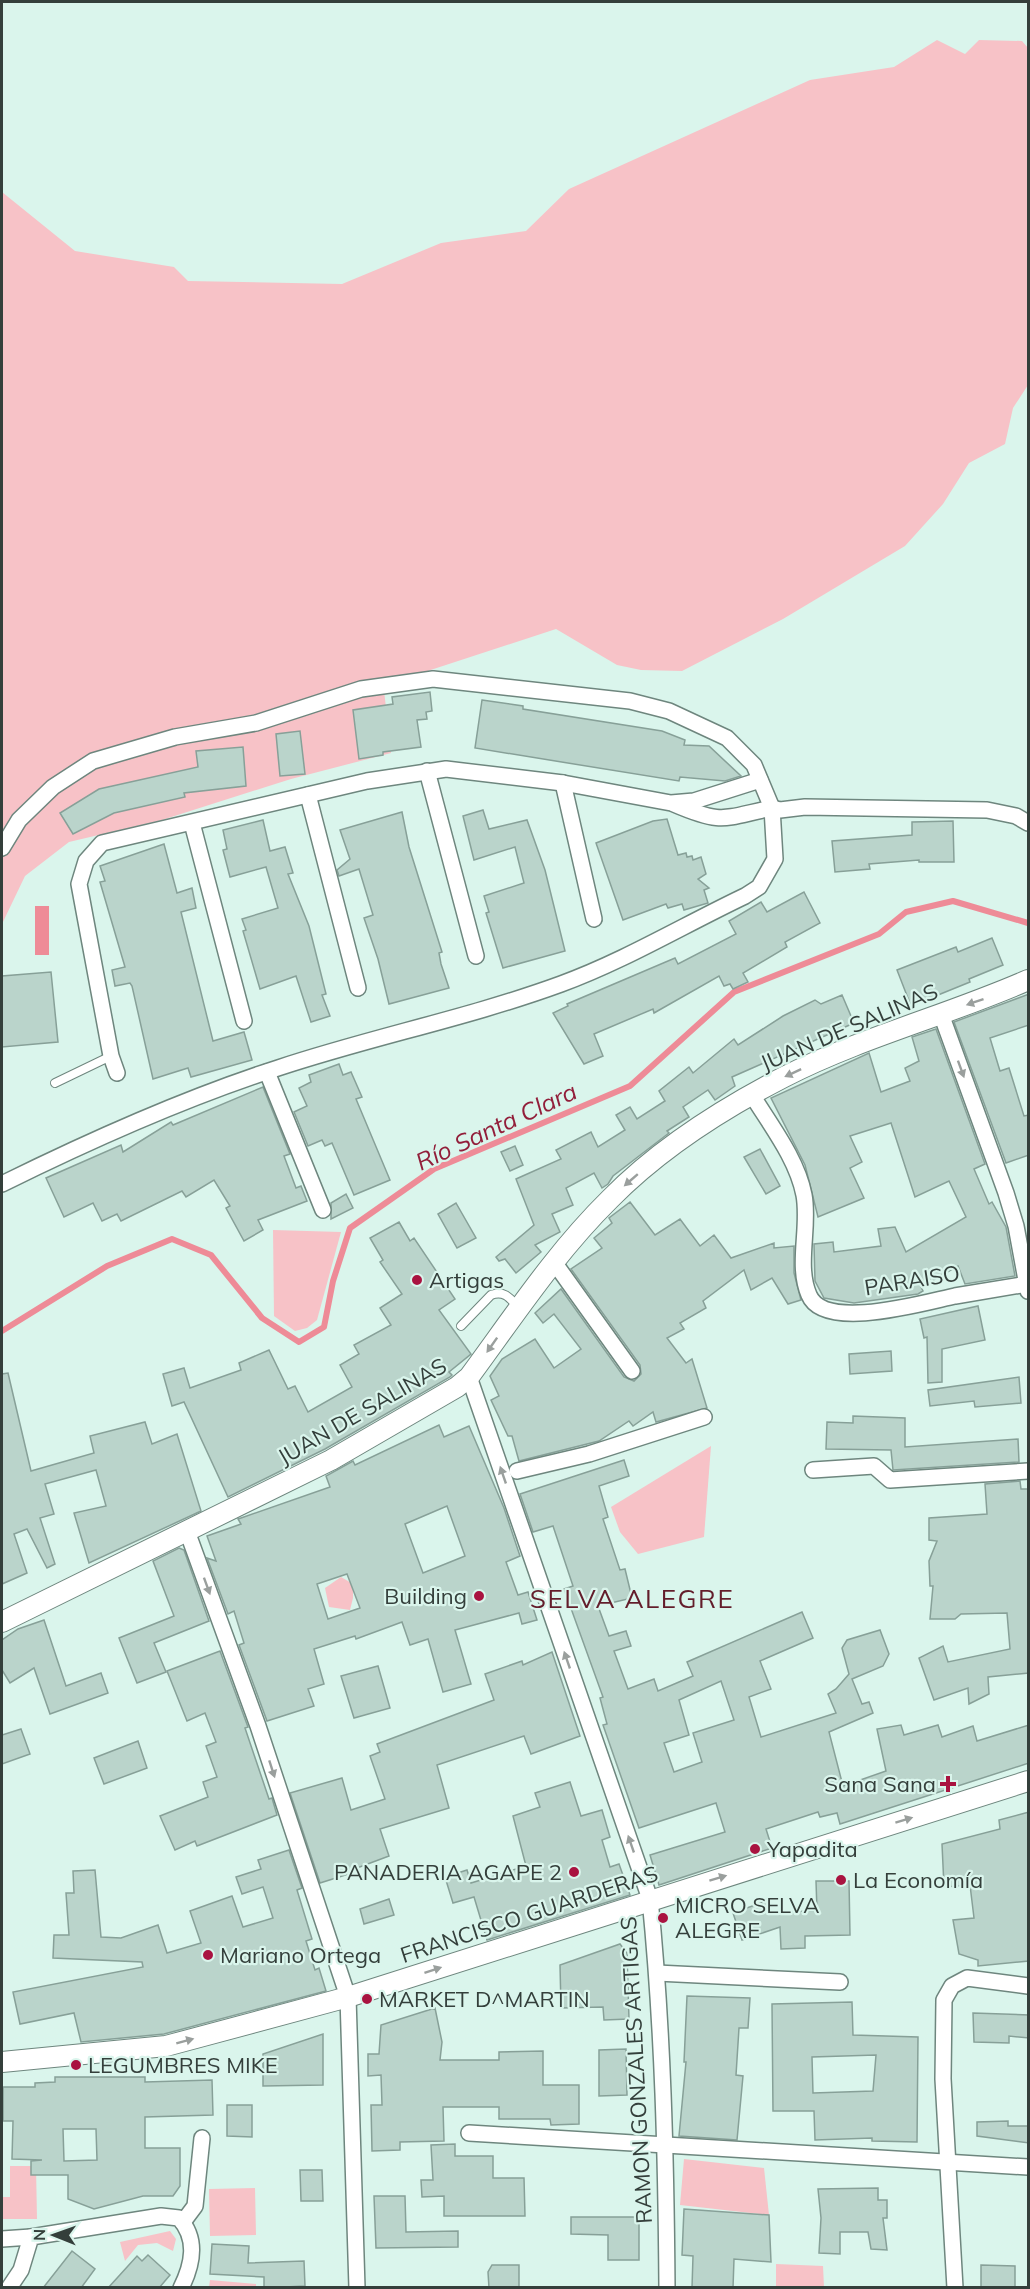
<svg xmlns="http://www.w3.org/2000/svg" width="1030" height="2289" viewBox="0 0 1030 2289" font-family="Mulish,sans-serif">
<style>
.green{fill:#f7c2c7}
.water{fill:#ee8b97}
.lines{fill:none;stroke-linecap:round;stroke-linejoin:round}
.stream{stroke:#ee8b97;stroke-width:6}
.building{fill:#bad4cb;stroke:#87a098;stroke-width:1.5;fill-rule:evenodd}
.service-casing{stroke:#6e867e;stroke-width:10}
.minor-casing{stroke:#6e867e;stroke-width:18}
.tertiary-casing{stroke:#6e867e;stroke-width:22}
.service{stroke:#fff;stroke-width:8}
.minor{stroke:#fff;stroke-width:15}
.tertiary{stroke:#fff;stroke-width:20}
.oneway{fill:#9a9f9d}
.poi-dot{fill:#a91340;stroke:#daf5ec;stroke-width:2}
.labels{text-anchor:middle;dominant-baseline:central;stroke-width:4.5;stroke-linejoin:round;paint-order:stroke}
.street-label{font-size:22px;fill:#343f3b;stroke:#daf5ec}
.poi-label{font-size:22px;fill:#343f3b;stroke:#daf5ec;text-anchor:start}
.water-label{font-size:24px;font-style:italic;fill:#921e3a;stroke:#daf5ec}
.quarter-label{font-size:26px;letter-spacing:1.5px;fill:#631d2b;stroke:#daf5ec}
</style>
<rect width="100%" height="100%" fill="#daf5ec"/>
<g class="green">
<polygon points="937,40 965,54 979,40 1022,41 1028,48 1028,385 1013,408 1005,444 969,463 943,504 905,546 783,619 682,671 641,670 617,665 556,629 397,681 384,690 391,753 291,779 162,820 69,842 25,876 2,924 2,192 75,251 174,267 188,281 342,284 441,243 526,231 569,189 810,80 894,67"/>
<polygon points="273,1230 341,1232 317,1320 307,1328 295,1331 274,1316"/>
<polygon points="711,1446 704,1537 638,1554 620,1532 611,1507"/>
<polygon points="341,1577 353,1584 353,1598 350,1610 329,1607 325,1588"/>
<polygon points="684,2159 764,2168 769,2215 680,2205"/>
<polygon points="10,2166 36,2166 37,2219 2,2219 2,2197 10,2197"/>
<polygon points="255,2188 256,2235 210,2236 209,2189"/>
<polygon points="170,2231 176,2239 173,2251 157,2243 138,2245 125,2261 120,2242"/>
<polygon points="776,2264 823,2266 824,2287 776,2287"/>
<polygon points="210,2280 256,2284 256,2287 209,2287"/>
</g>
<rect class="water" x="35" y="906" width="14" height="49"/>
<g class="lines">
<polyline class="stream" points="2,1331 107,1266 172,1239 211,1255 262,1318 299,1342 324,1327 333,1281 350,1228 434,1169 630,1086 734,992 879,934 906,912 953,901 1028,923"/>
</g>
<g class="building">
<polygon points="430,692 432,711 426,712 427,719 417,720 421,747 383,752 383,755 359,759 353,710 393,704 392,697"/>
<polygon points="482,700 523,706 523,709 662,731 685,740 684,745 709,746 741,776 725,781 680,777 679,781 475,748"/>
<polygon points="300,731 305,774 280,776 276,734"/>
<polygon points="243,747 246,786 184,793 185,797 114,813 73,834 60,813 99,789 198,767 196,751"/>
<polygon points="483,810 489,829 527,820 545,870 565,951 503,968 486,913 489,912 484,896 524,883 515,847 474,860 463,816"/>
<polygon points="402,812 409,847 442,952 439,953 441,964 449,988 389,1004 378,959 364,918 373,915 359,869 339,876 337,870 350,859 340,830"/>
<polygon points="667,819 678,855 686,853 687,857 692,856 693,860 701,857 706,874 698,879 709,888 704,890 708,903 684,910 682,904 668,908 666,904 623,920 596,843 653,821"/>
<polygon points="263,820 270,851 285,847 293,873 288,874 309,926 326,994 322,995 330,1016 311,1022 296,976 260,989 243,931 246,930 242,919 278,908 266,867 230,877 223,850 227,849 223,830"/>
<polygon points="953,821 954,862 919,862 919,860 869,864 870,869 835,872 832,841 912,835 912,822"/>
<polygon points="164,844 177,893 192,888 196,908 181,912 213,1041 244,1032 252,1060 191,1077 188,1068 153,1079 132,986 130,983 115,986 112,970 125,967 100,882 105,881 100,866"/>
<polygon points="804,892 820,923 785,942 787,947 743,973 748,982 733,989 730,984 724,986 719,976 654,1013 653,1009 594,1034 603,1056 584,1064 553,1013 568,1006 567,1004 675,958 678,964 736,934 729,921 761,902 767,912"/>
<polygon points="992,938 1003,965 969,979 970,982 911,1006 897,970 956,947 958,952"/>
<polygon points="51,972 58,1042 2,1047 2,976"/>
<polygon points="1029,994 1029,1025 990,1038 1000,1071 1009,1068 1024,1116 1029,1115 1029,1155 1006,1163 954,1022"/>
<polygon points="842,995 854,1023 732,1077 735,1086 715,1100 708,1090 683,1107 689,1117 667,1131 669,1133 613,1176 608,1184 602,1188 594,1173 566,1188 573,1205 552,1214 560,1232 535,1245 541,1252 516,1273 505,1259 499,1261 496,1257 534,1225 516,1179 561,1159 556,1150 591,1132 598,1147 625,1130 616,1115 630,1107 637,1119 665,1101 659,1091 689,1067 693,1073 734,1039 738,1045 783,1016 815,1000 821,1004"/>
<polygon points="936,1029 985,1164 974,1169 989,1204 992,1202 1006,1227 1015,1276 965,1284 958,1266 921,1287 923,1291 918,1294 854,1303 824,1298 815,1281 814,1244 833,1242 834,1252 881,1246 878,1229 895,1227 906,1252 966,1217 949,1181 915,1197 891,1123 850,1136 862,1162 850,1168 864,1198 818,1217 805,1165 771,1098 869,1053 881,1092 910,1081 905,1068 919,1061 912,1037"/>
<polygon points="339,1064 343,1075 351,1072 362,1097 356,1099 390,1180 354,1195 332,1143 325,1146 322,1140 308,1146 294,1112 307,1106 299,1088 311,1082 309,1075"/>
<polygon points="263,1087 290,1154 284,1156 296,1188 301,1186 307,1201 258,1220 263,1230 244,1241 226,1208 230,1206 214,1180 186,1197 182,1191 121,1221 117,1214 102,1221 93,1203 64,1217 46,1178 121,1145 123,1152 171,1122 173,1125"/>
<polygon points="515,1146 523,1165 510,1171 501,1152"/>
<polygon points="760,1149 780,1186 766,1194 744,1157"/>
<polygon points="346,1194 353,1208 331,1219 331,1203"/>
<polygon points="630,1202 655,1235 680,1219 700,1246 714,1235 731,1258 774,1243 774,1248 794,1246 794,1273 801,1300 788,1304 772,1278 751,1290 744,1270 703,1301 706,1308 680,1323 684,1329 667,1338 686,1363 692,1359 707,1408 656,1422 653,1412 633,1426 629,1421 599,1441 519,1461 512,1436 508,1436 491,1400 499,1396 490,1376 502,1359 535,1339 554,1368 581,1349 554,1314 543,1323 535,1313 561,1289 624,1377 634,1381 641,1374 640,1365 571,1269 602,1248 594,1238 612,1223 609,1218"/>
<polygon points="456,1203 476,1238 457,1248 438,1214"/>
<polygon points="399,1222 410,1241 414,1238 455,1299 439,1310 471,1354 449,1372 452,1375 450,1377 325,1449 228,1497 184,1402 172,1406 163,1374 184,1368 190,1388 241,1370 239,1363 269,1350 288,1389 295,1386 308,1412 352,1387 340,1365 359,1354 354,1345 391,1325 380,1308 402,1294 380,1262 383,1260 370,1238"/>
<polygon points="978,1306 985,1340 942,1349 942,1382 928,1383 927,1337 924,1338 920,1319"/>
<polygon points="891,1351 892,1371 850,1374 849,1354"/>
<polygon points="8,1373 31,1471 94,1453 90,1436 145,1422 152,1444 177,1434 201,1511 89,1563 74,1513 106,1506 96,1470 45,1484 54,1514 40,1518 55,1564 47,1568 27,1529 14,1534 27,1573 2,1584 2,1374"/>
<polygon points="1019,1377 1021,1403 975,1407 974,1401 930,1406 928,1390"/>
<polygon points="853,1416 905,1418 905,1447 1018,1439 1019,1462 893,1470 891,1450 826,1449 827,1422 853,1423"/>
<path d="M439,1425l5,12 25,-11 35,82 16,48 -14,6 12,33 10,-3 9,28 -15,4 -3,-11 -64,17 16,54 -28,8 -15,-53 -18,6 -8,-23 -46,17 -1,-3 -41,13 10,35 -16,5 6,17 -47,15 -28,-76 5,-2 -10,-32 -6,3 -21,-56 9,3 -9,-25 34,-12 -3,-5 3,-1 89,-31 -4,-11 27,-15 2,4zM447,1506l18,50 -42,17 -18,-49zM347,1574l13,34 -32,11 -11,-35z"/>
<path d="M624,1460l5,16 -30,10 9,31 -5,2 17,51 5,-1 7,29 -34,8 11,30 17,-5 5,15 -17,5 14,38 26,-10 4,12 35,-15 -6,-14 115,-50 11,26 -53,23 11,28 -22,8 12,40 75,-24 -8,-19 8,-5 13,-15 -7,-26 5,-8 33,-10 9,24 -6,12 -31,13 10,25 7,-2 4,11 -44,19 14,54 43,-15 -9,-42 24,-4 3,10 34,-10 4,12 31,-11 4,15 52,-16v38l-189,61 -3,-11 -17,4 -2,-5 -52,17 6,19 -113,37 -9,-30 75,-23 -9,-29 -77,25 -36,-103 4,-1 -7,-26 3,-1 -39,-108 9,-3 -20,-60 -20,6 -13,-38zM721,1681l13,39 -41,13 9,29 -28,10 -10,-29 25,-8 -10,-35z"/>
<polygon points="1020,1481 1021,1489 1029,1489 1029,1673 988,1677 989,1694 969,1704 968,1688 934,1700 919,1658 943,1646 948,1662 1010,1649 1007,1613 961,1614 955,1619 930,1619 933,1586 930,1586 929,1561 937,1541 929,1540 929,1518 987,1514 985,1484"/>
<polygon points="179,1548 184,1550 209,1621 154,1643 166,1672 137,1683 119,1638 174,1616 153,1561"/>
<polygon points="44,1620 66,1686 101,1673 108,1693 50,1714 34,1668 10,1683 2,1670 2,1640 18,1629"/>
<polygon points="220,1651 248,1727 245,1728 269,1799 272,1798 277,1815 197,1846 195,1841 175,1850 160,1816 208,1797 203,1782 217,1777 206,1746 216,1742 205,1713 187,1721 167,1671"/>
<polygon points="552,1652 580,1736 531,1754 524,1736 437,1765 449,1808 380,1829 389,1856 357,1868 358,1871 320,1883 290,1793 342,1778 351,1810 385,1799 370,1756 380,1752 377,1744 494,1700 485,1674 522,1661 523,1665"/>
<polygon points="378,1666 390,1708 354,1718 341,1676"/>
<polygon points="21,1729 30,1754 2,1764 2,1735"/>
<polygon points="138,1741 147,1768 104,1784 94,1758"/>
<polygon points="570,1782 581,1816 602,1810 610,1837 602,1840 610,1867 619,1864 630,1895 487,1940 474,1897 453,1903 445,1877 467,1870 471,1883 526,1866 513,1816 540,1807 535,1793"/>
<polygon points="1029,1812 1029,1961 978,1966 978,1960 959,1954 953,1920 974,1918 970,1885 944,1887 942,1844 1000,1829 999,1820"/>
<polygon points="289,1850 302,1888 297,1890 312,1939 306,1941 315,1970 319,1968 326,1991 164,2034 81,2042 74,2013 20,2024 13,1992 143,1967 142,1962 53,1958 54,1935 69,1935 66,1893 74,1893 73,1871 95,1870 101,1937 121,1938 158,1925 167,1953 201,1943 190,1911 232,1896 243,1927 273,1918 263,1887 242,1894 236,1877 261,1869 258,1860"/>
<polygon points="816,1881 849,1881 850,1935 805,1936 805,1948 781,1949 780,1927 742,1940 733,1913 769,1900 769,1912 817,1911"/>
<polygon points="389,1899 394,1915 364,1924 360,1909"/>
<polygon points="620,1944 627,1953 629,2019 604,2020 603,2007 561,2008 560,1965"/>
<polygon points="687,1996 750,1998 748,2028 739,2028 736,2075 743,2076 737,2140 679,2136 686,2062 684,2062"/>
<path d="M852,2002l1,33 65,2 -1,105 -45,-1v-3l-57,2 -1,-29h-41l-1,-107zM876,2055l-3,36 -60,2 -1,-36z"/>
<polygon points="435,2008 442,2042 440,2060 499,2060 499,2052 543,2051 543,2085 579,2085 579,2124 551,2125 550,2119 499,2119 499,2107 443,2107 444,2141 400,2142 400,2150 372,2151 371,2105 382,2105 381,2075 368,2076 368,2054 379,2054 381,2025"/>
<polygon points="973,2013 1029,2015 1029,2038 1009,2036 1009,2043 974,2042"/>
<polygon points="323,2034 323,2085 263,2086 263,2054"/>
<polygon points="626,2049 627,2095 599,2096 599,2050"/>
<path d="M55,2077h90v5l67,-2 1,35 -68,2v31h35v38l-7,10h-30l-49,13 -26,-10v-24h-37v-14l11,-1 -30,-1 1,-38h-10v-34h32v-4l20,-1zM63,2129h33l1,31 -33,1z"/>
<polygon points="227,2105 252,2105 252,2137 227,2136"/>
<polygon points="1008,2121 1008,2126 1029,2126 1029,2143 977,2136 977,2122"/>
<polygon points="455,2144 455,2156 493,2156 493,2178 524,2178 525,2216 444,2216 444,2196 422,2197 421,2180 433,2180 431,2145"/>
<polygon points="300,2170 322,2170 323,2201 301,2201"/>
<polygon points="878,2188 878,2200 887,2200 887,2218 883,2218 887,2250 871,2249 868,2232 840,2232 840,2254 819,2253 821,2218 818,2189"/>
<polygon points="374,2196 405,2196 406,2232 458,2231 458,2247 376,2248"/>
<polygon points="684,2209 769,2215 771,2262 734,2259 733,2288 692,2288 693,2256 682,2255"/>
<polygon points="571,2217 639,2217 639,2260 608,2260 608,2235 571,2234"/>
<polygon points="212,2244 249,2246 248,2263 304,2261 305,2286 264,2288 264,2277 210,2274"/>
<polygon points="72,2251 95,2269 81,2288 43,2288"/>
<polygon points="148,2255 170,2275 159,2288 108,2288 137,2256 142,2261"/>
<polygon points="492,2265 519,2265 519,2288 489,2288 488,2272"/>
<polygon points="981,2265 1015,2266 1015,2288 981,2288"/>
</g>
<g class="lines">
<g class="service-casing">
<g id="service">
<polyline points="55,1083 111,1056"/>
<path d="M461,1326l30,-31c13,-5 19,3 27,12"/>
</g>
</g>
<g class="minor-casing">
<g id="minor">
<polyline points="427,771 476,956"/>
<polyline points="563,783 594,919"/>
<polyline points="308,795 358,988"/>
<path d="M674,804c49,21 49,14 98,4l8,2 25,-3 182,3 29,6 12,7"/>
<polyline points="192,823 244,1021"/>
<path d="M2,848l17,-28 34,-33 40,-26 82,-24 81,-14 105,-34 72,-10 197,22 39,10 58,27 27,27 18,43 3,51 -16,28 -14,9c-61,29 -121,65 -184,88 -93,34 -190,53 -283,84 -96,31 -187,72 -276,116"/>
<polyline points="941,1014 1006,1193 1016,1226 1028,1291"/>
<polyline points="267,1072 323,1210"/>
<polyline points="117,1073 111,1056 79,884 86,861 102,843 367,781 446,769 563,783 671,803 694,801 760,780"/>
<path d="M752,1095c19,31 45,64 52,100 6,32 -8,70 5,100 15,37 117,7 146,1 24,-4 48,-8 72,-12"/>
<polyline points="554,1262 632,1371"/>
<path d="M469,1377l181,522c13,130 16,259 17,389"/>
<polyline points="813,1470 874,1466 890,1480 1028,1471"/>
<polyline points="517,1471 589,1454 704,1417"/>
<polyline points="187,1531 258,1726 348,1997 357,2288"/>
<polyline points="657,1973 840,1982"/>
<polyline points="469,2133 1028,2167"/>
<polyline points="183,2222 195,2206 202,2138"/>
<polyline points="2,2239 31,2237"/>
<path d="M9,2288l12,-18 10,-33 130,-21 18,2c19,21 14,46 2,70"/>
<polyline points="955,2288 943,2079 944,2000 952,1986 967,1978 1028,1986"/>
</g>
</g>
<g class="tertiary-casing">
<g id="tertiary">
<path d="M2,1622l329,-162 126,-73 12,-10c45,-61 87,-125 141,-178 49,-50 112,-90 174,-122 78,-40 165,-62 244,-97"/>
<polyline points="2,2062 166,2046 348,1997 1028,1781"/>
</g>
</g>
<use href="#service" class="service"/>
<use href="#minor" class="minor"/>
<use href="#tertiary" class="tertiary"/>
</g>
<defs><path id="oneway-solid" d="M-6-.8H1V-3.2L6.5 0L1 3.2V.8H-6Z" transform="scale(1.5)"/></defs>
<g class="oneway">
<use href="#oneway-solid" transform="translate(975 1002) rotate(161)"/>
<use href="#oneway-solid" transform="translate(961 1069) rotate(70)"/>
<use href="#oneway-solid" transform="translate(793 1073) rotate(155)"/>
<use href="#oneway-solid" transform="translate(631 1180) rotate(139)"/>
<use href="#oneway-solid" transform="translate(492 1345) rotate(125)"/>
<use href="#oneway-solid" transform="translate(503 1475) rotate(-109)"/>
<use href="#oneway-solid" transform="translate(207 1586) rotate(70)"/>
<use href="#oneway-solid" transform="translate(567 1660) rotate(-109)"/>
<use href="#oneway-solid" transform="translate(272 1769) rotate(72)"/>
<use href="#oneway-solid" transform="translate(904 1820) rotate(-17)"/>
<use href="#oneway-solid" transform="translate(631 1844) rotate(-109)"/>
<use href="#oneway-solid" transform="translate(718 1878) rotate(-17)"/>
<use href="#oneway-solid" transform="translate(433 1970) rotate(-18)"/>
<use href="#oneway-solid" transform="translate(185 2041) rotate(-15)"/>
</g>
<g class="poi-dot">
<circle cx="417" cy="1280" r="6"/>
<circle cx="479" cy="1596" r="6"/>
<path d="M945 1775h6v6h6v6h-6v6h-6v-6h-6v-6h6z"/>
<circle cx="755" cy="1849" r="6"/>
<circle cx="574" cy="1872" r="6"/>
<circle cx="841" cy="1880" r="6"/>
<circle cx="663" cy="1918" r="6"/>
<circle cx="208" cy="1955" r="6"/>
<circle cx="367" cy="1999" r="6"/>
<circle cx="76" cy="2065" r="6"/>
</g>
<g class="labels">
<g class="street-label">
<text transform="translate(849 1027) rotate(-23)">JUAN DE SALINAS</text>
<text transform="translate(912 1280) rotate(-9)">PARAISO</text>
<text transform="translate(362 1411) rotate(-30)">JUAN DE SALINAS</text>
<text transform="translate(529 1914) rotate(-18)">FRANCISCO GUARDERAS</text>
<text transform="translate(636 2070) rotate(-93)">RAMON GONZALES ARTIGAS</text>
</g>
<g class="poi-label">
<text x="429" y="1280">Artigas</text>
<text x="467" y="1596" text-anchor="end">Building</text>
<text x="936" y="1784" text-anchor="end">Sana Sana</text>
<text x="767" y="1849">Yapadita</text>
<text x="562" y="1872" text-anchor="end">PANADERIA AGAPE 2</text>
<text x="853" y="1880">La Economía</text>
<text x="675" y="1905">MICRO SELVA<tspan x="675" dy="25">ALEGRE</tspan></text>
<text x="220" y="1955">Mariano Ortega</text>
<text x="379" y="1999">MARKET D^MARTIN</text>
<text x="88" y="2065">LEGUMBRES MIKE</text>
</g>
<g class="water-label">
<text transform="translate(496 1126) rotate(-25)">Río Santa Clara</text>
</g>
<g class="quarter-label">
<text x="632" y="1598">SELVA ALEGRE</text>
</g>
</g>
<rect width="1030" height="2289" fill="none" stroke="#343f3b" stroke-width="6"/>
<g transform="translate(54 2235) rotate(271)" stroke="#daf5ec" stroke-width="4.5" paint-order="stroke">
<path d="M0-4.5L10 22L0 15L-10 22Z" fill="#343f3b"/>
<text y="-9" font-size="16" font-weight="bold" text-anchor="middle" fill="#343f3b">N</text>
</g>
</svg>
